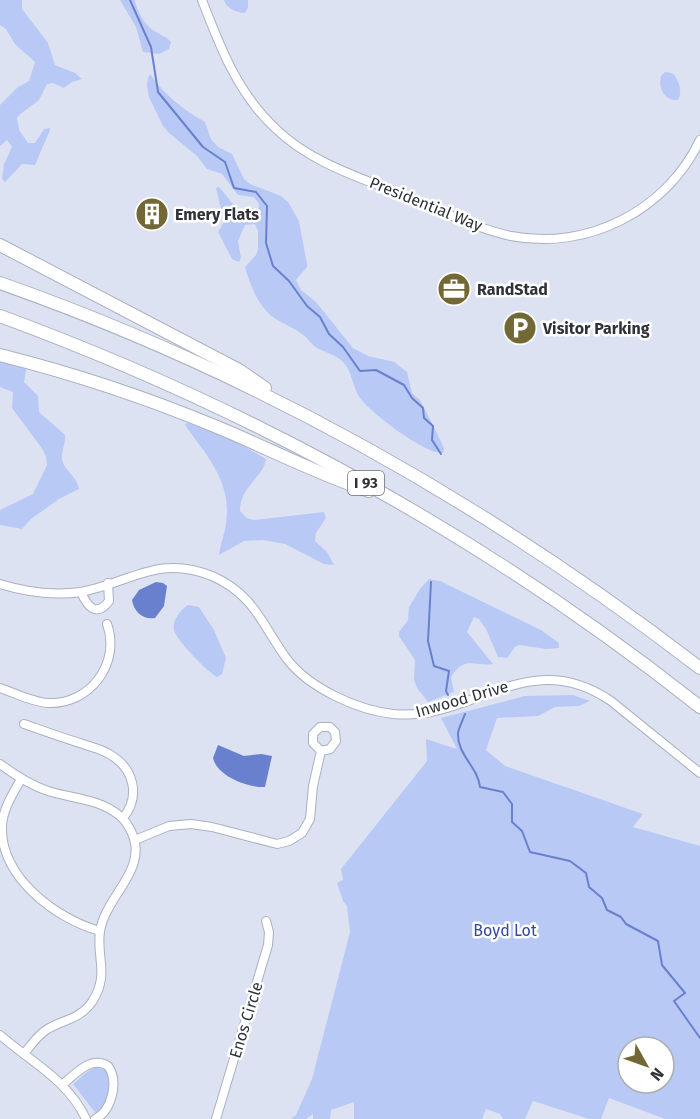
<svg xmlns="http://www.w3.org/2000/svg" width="700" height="1119" viewBox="0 0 700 1119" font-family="'Fira Sans',sans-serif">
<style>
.green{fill:#b9c9f6;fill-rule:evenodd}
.water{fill:#6980ce}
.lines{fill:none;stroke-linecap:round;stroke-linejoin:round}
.stream{stroke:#6980ce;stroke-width:2}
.minor-casing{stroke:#abb0c0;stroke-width:10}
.highway-casing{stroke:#abb0c0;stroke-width:14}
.minor{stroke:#fff;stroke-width:8}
.highway{stroke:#fff;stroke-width:12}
.labels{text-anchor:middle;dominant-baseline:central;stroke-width:5;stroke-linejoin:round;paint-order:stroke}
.shield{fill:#fff;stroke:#6e7074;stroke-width:1.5}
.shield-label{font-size:15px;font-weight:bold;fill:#303239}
.street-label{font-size:16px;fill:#303239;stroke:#fff}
.poi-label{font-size:16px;font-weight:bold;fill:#303239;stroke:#fff;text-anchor:start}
.park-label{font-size:16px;fill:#3347a4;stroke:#fff}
</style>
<rect width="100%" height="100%" fill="#dde2f3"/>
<g class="green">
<polygon points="0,0 22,0 22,9 48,43 55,65 75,73 82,79 72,82 64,88 53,83 47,84 39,100 19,115 17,118 19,130 28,143 35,143 44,129 50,128 50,130 35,165 22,164 5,182 2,179 4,164 12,147 7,140 0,146 0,105 18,87 29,81 35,62 15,44 6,29 0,25"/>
<path d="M120,0h15c1,10 10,25 18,30 7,5 13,6 18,12l-2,7 -10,5 -16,-2 -7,-25z"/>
<path d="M224,0h24v7l-3,6c-8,0 -19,-5 -21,-13z"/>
<path d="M665,72l7,1c7,6 11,19 6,27 -14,1 -20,-12 -17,-24z"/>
<path d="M150,74c15,21 33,36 55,48l6,17 7,8 14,7 12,25 6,5 31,12 7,6 11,19 8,43v3l-11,13 5,10 15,12 37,46 15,8 26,6 13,10 5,21 8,7 17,33 7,15 -1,5c-17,2 -76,-42 -85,-58 -6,-11 -6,-24 -15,-33 -8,-7 -15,-9 -24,-13 -7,-3 -11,-11 -17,-15 -9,-7 -19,-10 -28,-16 -16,-12 -24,-33 -29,-51l11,-12 2,-6v-18l-3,-7 -10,1 -7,16 3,17 -2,4 -7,-3 -14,-27 6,-10 -8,-34 3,-1c10,10 21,33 39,26l1,-9 -5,-7 -16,-2 -16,-21 -15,-5 -10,-13 -28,-23 -6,-7 -14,-29 -2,-12 1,-7z"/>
<path d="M0,351l27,14 -3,17 14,14 1,16 26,23c1,8 -4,16 -3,24 2,12 15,17 17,30l-20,10 -28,20 -9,10 -22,-4v-15l33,-16 14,-29 -1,-9 -5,-9 -29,-39 1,-16 -13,-5z"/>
<path d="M188,423l45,17 33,19c-2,18 -26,27 -26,52l7,7 7,2 70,-8 2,6 -10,15 -1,8 12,11 7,13 -10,-1 -39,-20 -22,-4 -19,1 -25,14c1,-11 6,-21 7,-32 6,-39 -17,-65 -39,-95l-2,-4z"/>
<path d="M429,579l11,2 101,49 18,13v5l-13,1 -27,-4 -4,2 -8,11 -9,-1 -12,-28 -7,-10 -5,-2 -7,15 26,32c-19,3 -28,-9 -42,13l3,15 -26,10 -11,-14 -3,-8 1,-20 -16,-24v-4l9,-12 1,-13 11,-18z"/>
<path d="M188,605l11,2 15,23 12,28 -4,16 -5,3c-11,-6 -37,-34 -42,-44 -5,-10 5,-23 13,-28z"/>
<path d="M573,695l17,6 -11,5 -24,1 -17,9 -41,2 -11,32 19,16 138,48 -10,13 67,19v273h-35l-56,-21 -8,21h-12l-56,-18 -8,18h-22l-3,-5 -14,-5 -4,10h-128v-17l-23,8 -1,9h-17v-5l-7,5h-15l5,-4 16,-36 38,-147 -3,-26 -4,-5 -6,-18 6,-3 -2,-11 86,-108 -1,-22 31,10 -16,-31 84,-22zM628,1047h36v36h-36z"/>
<polygon points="100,1065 111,1073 109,1100 97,1113 94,1111 73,1084 87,1072"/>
</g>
<g class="water">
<path d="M156,582l7,1 4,3 -3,20 -9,12c-12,2 -21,-6 -23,-18l7,-10z"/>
<path d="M218,745l26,11 17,-2 11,2 -7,31c-17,1 -48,-11 -52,-29z"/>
</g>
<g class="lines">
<g class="stream">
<polyline points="130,0 151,47 158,92 203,147 225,162 234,188 256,192 267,206 266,243 273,266 289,281 307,306 320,317 329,334 343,347 360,371 376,370 404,385 412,398 423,408 424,418 433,426 432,440 441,454"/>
<polyline points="431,582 428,641 434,666 449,671 446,691 448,695"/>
<path d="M465,714c-2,6 -6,13 -7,19 -1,22 20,34 22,54l23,5 9,12v18l10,9 8,21 40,9 16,12 3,14 13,11 5,12 14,7 5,7 32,17 4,24 23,28 -11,8 26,37"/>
</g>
<g class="minor-casing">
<g id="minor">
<path d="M202,0c18,47 36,94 74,129 34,33 82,48 125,65 36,14 72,34 110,42 77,15 156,-26 189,-96"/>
<path d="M0,584c26,8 53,12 81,8 49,-9 77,-38 131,-16 42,18 50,49 75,83 22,29 70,51 106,55 80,8 134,-70 218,-13l89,72"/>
<path d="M81,592c6,14 15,26 28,9l-1,-18"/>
<path d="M0,688c15,5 32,14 48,15 42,2 73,-40 59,-79"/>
<path d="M24,724c20,7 39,14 59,20 8,3 18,5 26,10 25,14 32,42 14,64"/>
<path d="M0,764c15,11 30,21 48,27 25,8 50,7 72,25 5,4 8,9 11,15 19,38 -25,64 -31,100 -4,27 10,43 -8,71 -14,19 -29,17 -46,28 -9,6 -15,15 -22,24"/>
<path d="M21,779c-8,15 -18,29 -19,47 -2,51 54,93 98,105"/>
<polyline points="135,840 169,826 191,824 212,827 277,844 289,841 302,833 310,819 313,786 321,751 330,749 336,741 335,732 330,727 320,727 313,734 313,743 321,751"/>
<path d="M0,1035c31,27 68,45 86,84"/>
<path d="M62,1085c12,-10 29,-30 46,-19 11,15 4,45 -13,53"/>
<polyline points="216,1119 268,945 269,932 266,921"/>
</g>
</g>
<g class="highway-casing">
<g id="highway">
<polyline points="0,245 239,370 265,388"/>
<path d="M0,283c253,89 488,222 700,385"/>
<path d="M0,316c253,93 489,224 700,391"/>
<path d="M0,355c76,19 145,42 217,72 51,21 100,47 152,64"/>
</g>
</g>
<use href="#minor" class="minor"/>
<use href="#highway" class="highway"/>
</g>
<defs>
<g id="building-disc" transform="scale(1.725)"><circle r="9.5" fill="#726835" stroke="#fff"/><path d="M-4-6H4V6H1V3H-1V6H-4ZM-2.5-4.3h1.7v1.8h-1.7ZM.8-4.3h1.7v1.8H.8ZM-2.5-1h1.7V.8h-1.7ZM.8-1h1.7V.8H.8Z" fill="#fff"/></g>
<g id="office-disc" transform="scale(1.725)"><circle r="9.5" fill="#726835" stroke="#fff"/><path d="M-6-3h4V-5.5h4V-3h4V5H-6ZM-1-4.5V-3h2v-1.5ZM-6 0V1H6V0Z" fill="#fff"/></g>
<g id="parking-disc" transform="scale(1.725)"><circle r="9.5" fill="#726835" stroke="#fff"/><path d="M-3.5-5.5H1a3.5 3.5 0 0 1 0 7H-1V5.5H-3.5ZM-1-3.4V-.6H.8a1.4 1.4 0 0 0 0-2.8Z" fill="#fff"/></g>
</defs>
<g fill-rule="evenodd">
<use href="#building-disc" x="152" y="214"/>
<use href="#office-disc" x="454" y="289"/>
<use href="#parking-disc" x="520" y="328"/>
</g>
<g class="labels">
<rect class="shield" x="348" y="471" width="36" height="24" rx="4.5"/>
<g class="shield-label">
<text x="366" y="483">I 93</text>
</g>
<g class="street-label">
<text transform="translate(426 204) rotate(22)">Presidential Way</text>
<text transform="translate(462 699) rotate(-16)">Inwood Drive</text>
<text transform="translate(246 1020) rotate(-73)">Enos Circle</text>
</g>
<g class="poi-label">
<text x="175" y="214">Emery Flats</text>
<text x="477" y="289">RandStad</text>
<text x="543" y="328">Visitor Parking</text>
</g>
<g class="park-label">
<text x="505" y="930">Boyd Lot</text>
</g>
</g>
<g transform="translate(646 1065) rotate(130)"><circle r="28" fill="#ffffff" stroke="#acadb0" stroke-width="1.5"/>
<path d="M0-4.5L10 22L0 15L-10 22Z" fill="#726835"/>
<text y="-9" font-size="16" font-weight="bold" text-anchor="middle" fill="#303239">N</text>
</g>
</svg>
